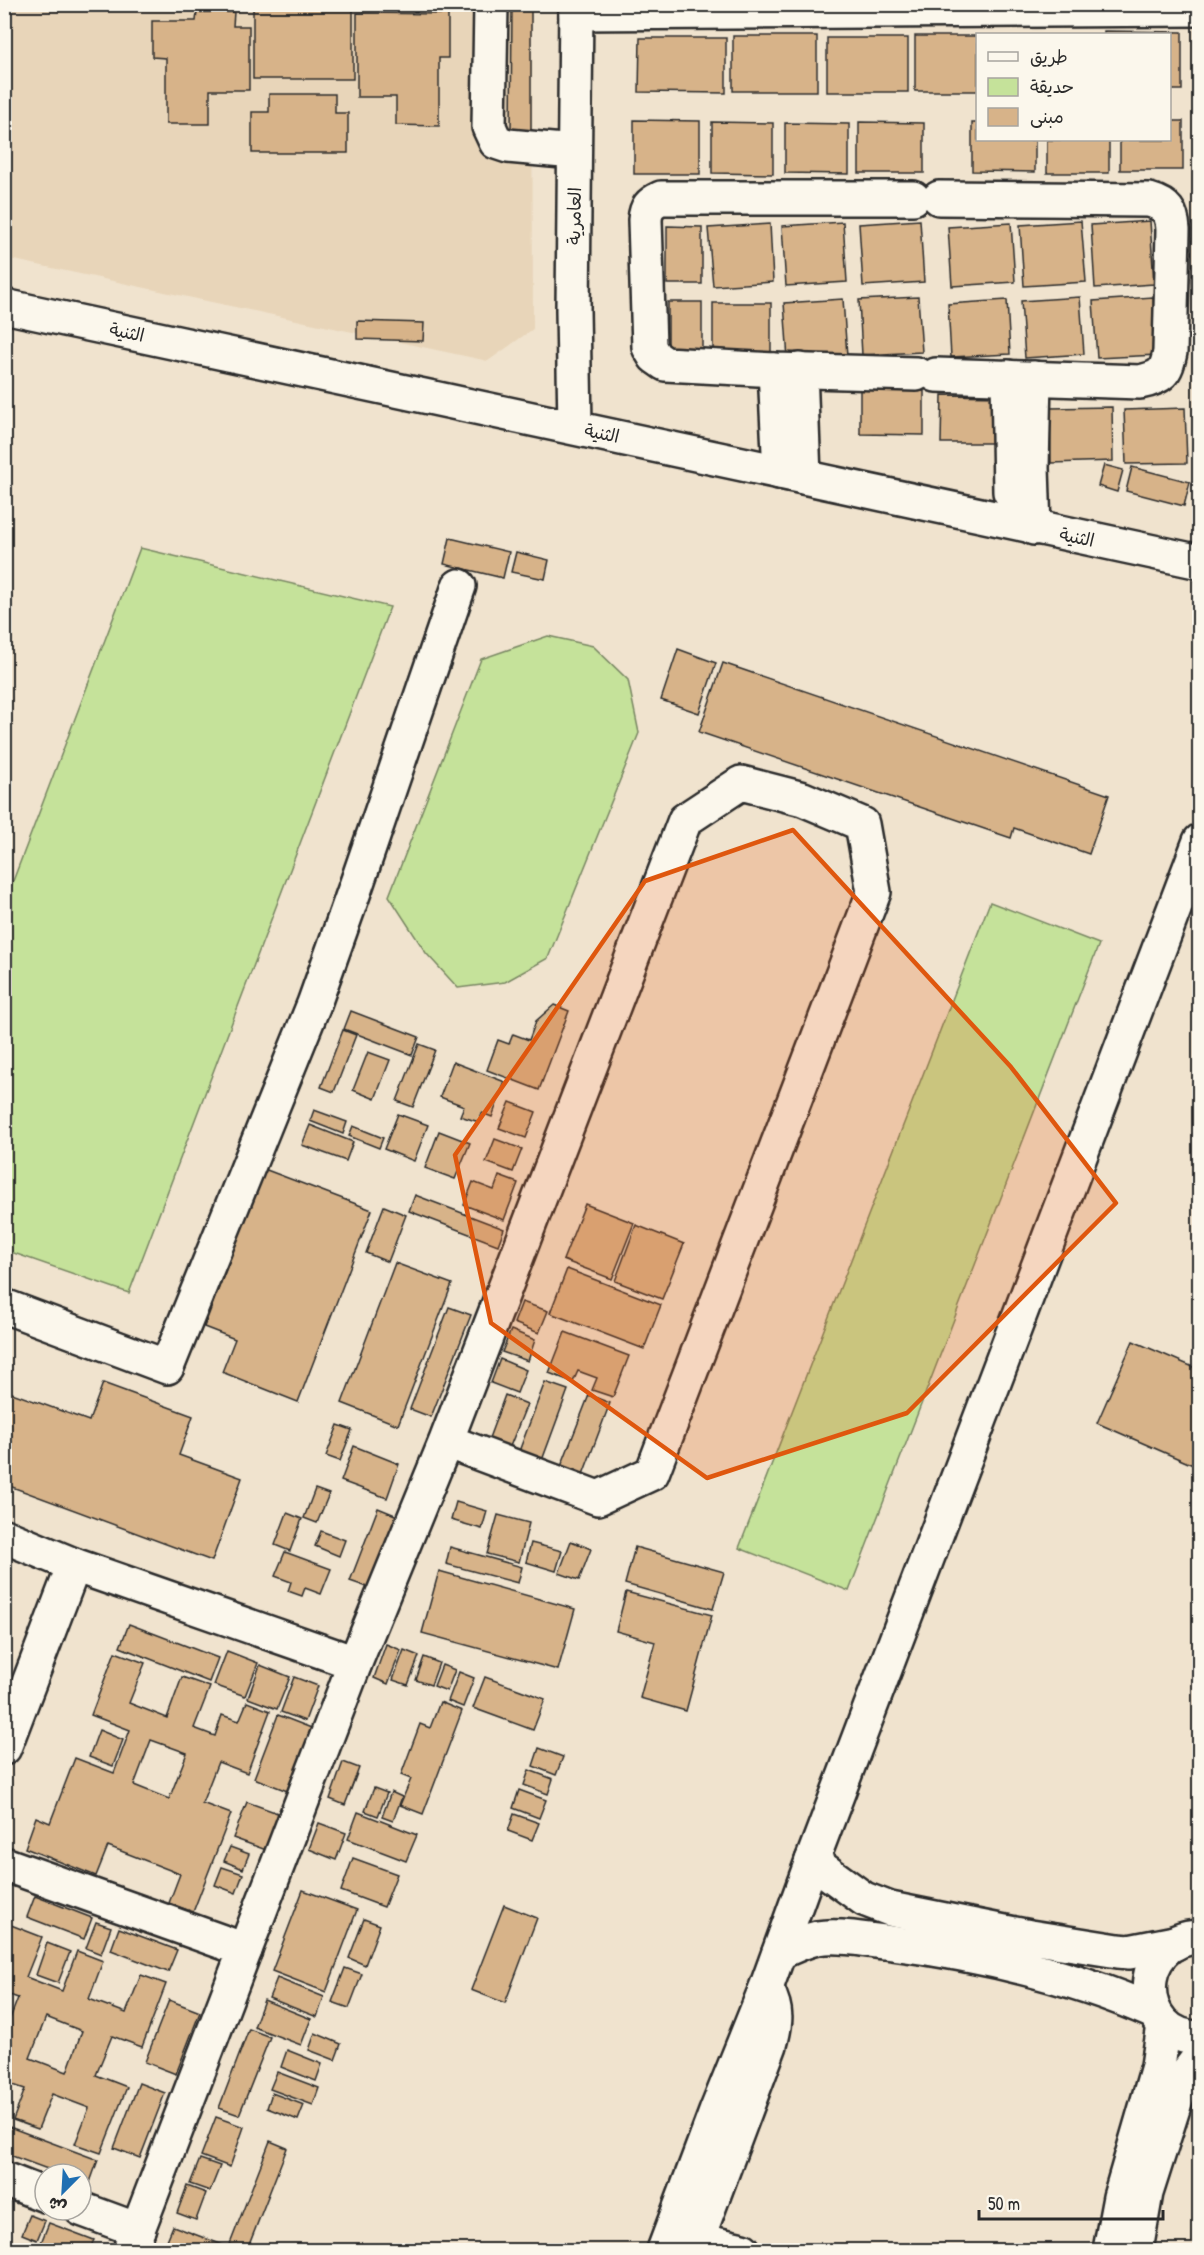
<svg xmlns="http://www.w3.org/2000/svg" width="1204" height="2255" viewBox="0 0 1204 2255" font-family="'Patrick Hand','Playpen Sans Arabic',sans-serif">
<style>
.built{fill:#e8d5b9}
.green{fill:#c5e29a;stroke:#788662;stroke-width:1.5}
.building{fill:#d7b389;stroke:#2b2b2b;stroke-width:1.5;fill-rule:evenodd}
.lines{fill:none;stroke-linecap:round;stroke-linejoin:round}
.minor-casing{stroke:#2b2b2b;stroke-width:38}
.minor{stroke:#fbf7ec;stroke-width:33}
.marked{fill:#df570e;fill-opacity:0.2;stroke:#df570e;stroke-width:4.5;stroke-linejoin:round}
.labels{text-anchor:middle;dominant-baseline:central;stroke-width:6;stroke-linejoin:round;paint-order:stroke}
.street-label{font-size:18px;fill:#2b2b2b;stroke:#fbf7ec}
</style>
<rect width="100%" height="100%" fill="#f0e3ce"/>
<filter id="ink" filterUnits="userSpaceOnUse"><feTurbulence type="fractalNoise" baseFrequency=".0167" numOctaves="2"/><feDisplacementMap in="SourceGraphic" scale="12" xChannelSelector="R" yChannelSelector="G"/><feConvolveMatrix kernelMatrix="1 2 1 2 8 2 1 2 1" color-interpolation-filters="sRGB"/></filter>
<g filter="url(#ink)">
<polygon class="built" points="5,5 532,5 533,329 488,361 5,258"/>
<g class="green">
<polygon points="140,548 390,607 129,1293 5,1250 5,902"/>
<polygon points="548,636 593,646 628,680 639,733 548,958 505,982 458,988 426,953 389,896 481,659"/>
<polygon points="990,902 1099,944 849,1591 739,1548"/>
</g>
<g class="building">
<rect x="253" y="4" width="100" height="75"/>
<polygon points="512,4 531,4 531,135 511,135"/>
<polygon points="197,12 234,12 233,26 249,26 249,90 210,90 210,124 166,124 166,58 152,57 152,21 196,21"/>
<polygon points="357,13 448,14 448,58 439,58 439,126 396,125 396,97 357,97"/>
<polygon points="1104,31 1182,32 1182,90 1170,90 1170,34 1104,34"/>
<rect x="733" y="36" width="84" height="55"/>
<rect x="915" y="36" width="63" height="55"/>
<polygon points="640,38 726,38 726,93 639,92"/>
<rect x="827" y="38" width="81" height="54"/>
<polygon points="269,94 335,94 335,113 348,113 348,153 252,153 252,112 269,112"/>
<polygon points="634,120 700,121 700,174 634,174"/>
<polygon points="1170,121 1183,121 1183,170 1120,170 1120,140 1170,140"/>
<polygon points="712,122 773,123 773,174 712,173"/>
<polygon points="859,122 924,123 924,173 859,173"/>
<polygon points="785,123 849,124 849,174 785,173"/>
<polygon points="972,123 978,123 978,140 1035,140 1035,172 972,171"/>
<rect x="1047" y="140" width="62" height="33"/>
<polygon points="920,220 924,282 863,286 859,224"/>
<polygon points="1081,221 1086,282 1024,286 1020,225"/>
<polygon points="1150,221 1154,284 1095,288 1091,225"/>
<polygon points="843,222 847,282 786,286 782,226"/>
<polygon points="1011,223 1015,282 952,286 948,227"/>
<polygon points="770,224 773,282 713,286 708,228"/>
<polygon points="667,226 702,227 702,284 667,284"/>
<polygon points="918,297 922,352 862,355 859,300"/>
<polygon points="1080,297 1084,354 1025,358 1021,301"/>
<polygon points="1153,297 1157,355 1097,358 1093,301"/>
<polygon points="843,299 847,356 788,359 784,303"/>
<polygon points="1007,300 1010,354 951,357 948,304"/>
<polygon points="668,302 702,302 702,353 668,352"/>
<rect x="713" y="303" width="58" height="52"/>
<polygon points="357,321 424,323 423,341 357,339"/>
<polygon points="860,390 924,391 924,435 860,434"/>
<polygon points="942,395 999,396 999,443 941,443"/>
<polygon points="1112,407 1113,461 1051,463 1050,408"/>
<polygon points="1185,408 1187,463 1126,464 1124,410"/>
<polygon points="1104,465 1123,470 1117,492 1098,486"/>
<polygon points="1132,467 1190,482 1184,506 1126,491"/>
<polygon points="450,538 509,552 503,578 444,564"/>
<polygon points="516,552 549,560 545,579 511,572"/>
<polygon points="678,649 716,663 699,713 661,700"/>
<polygon points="723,663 1109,795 1089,854 1014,828 1011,838 699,732"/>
<polygon points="554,1005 569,1011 539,1090 487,1070 498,1040 509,1044 513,1034 529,1040 536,1021"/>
<polygon points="351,1011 419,1037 412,1055 344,1029"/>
<polygon points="343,1030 356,1035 334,1092 321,1087"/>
<polygon points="419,1044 435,1050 413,1107 397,1101"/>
<polygon points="368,1052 390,1060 375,1099 353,1090"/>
<polygon points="453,1062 505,1082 492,1117 482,1113 479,1122 460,1116 464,1106 440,1097"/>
<polygon points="510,1102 536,1112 526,1138 499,1128"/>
<polygon points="314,1110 347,1122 343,1134 310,1121"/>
<polygon points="398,1114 428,1125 414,1161 384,1149"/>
<polygon points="310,1125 353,1142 346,1161 302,1145"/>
<polygon points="353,1126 383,1138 379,1148 349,1136"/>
<polygon points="439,1131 470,1143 455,1179 425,1168"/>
<polygon points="495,1139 522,1149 513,1172 486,1162"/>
<polygon points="264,1169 372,1210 298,1402 222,1372 235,1339 204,1327"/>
<polygon points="499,1176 518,1183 504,1220 464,1205 473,1182 494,1190"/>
<polygon points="415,1195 504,1229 498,1245 409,1211"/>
<polygon points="585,1204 634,1223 612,1279 563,1260"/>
<polygon points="384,1206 406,1215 388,1262 366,1253"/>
<polygon points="636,1225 684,1244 662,1299 615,1281"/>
<polygon points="395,1263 452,1284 398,1425 342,1403"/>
<polygon points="567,1269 661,1305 644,1349 550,1313"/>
<polygon points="522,1302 548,1311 539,1333 514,1323"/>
<polygon points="449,1307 471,1315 431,1417 410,1409"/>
<polygon points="511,1330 535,1340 528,1361 502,1352"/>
<polygon points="565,1332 629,1356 613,1397 592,1390 597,1378 578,1371 573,1382 549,1373"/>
<polygon points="1133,1341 1200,1370 1200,1468 1097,1423"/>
<polygon points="500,1359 526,1370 517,1393 491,1383"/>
<polygon points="545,1382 568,1390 541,1463 518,1454"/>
<polygon points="103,1383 193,1416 179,1455 242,1478 212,1561 4,1484 4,1390 89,1421"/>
<polygon points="505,1395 527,1404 507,1454 486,1446"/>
<polygon points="589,1395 610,1403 582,1477 560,1469"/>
<polygon points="338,1425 352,1430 340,1461 326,1456"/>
<polygon points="354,1446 399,1464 387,1498 341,1481"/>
<polygon points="315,1489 329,1494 317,1523 304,1518"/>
<polygon points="456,1502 487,1511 482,1529 451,1520"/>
<polygon points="378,1508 400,1517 373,1589 350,1581"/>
<polygon points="287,1513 302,1519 290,1551 275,1545"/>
<polygon points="498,1515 529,1523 519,1562 487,1554"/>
<polygon points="321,1531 345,1540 339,1556 315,1546"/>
<polygon points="571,1541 591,1549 579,1580 559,1573"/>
<polygon points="531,1543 562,1551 556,1571 526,1562"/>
<polygon points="450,1547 522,1567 518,1583 446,1564"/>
<polygon points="635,1547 724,1572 713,1609 625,1584"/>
<polygon points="285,1552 331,1569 321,1594 305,1588 302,1596 288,1591 291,1582 275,1576"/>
<polygon points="439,1571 575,1609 558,1670 422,1633"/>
<polygon points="626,1592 712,1615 686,1711 640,1698 655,1642 616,1631"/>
<polygon points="129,1624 218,1658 209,1682 120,1647"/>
<polygon points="386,1644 401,1650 388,1684 374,1678"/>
<polygon points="404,1650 419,1656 408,1685 393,1680"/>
<polygon points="227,1651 258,1663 245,1696 214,1685"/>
<path d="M115,1652l30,11 -16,40 38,15 15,-41 28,10 -16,41 21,8 7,-21 17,6 8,-19 23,9 -23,62 -29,-11 -16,41 29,11 -38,98 -24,-9 11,-29 -72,-28 -12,30 -71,-28 11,-31 14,6 25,-65 39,15 16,-43 -39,-15zM151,1740l36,13 -18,46 -35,-14z"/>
<polygon points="424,1657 439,1663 431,1685 416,1680"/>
<polygon points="260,1665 290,1677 277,1709 248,1698"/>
<polygon points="442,1665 455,1670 447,1691 434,1686"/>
<polygon points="459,1672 474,1678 463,1707 448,1701"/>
<polygon points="294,1677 318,1686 305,1721 281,1712"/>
<polygon points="485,1677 545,1699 533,1730 473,1708"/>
<polygon points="440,1702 462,1711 423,1814 400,1805 411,1779 401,1775 420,1724 430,1728"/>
<polygon points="278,1715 319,1731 295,1794 254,1778"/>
<polygon points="99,1730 123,1740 113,1766 89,1757"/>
<polygon points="539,1748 563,1757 556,1775 533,1766"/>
<polygon points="343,1762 359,1768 345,1805 330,1799"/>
<polygon points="529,1770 553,1779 548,1794 524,1785"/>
<polygon points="374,1788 387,1793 378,1816 365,1811"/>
<polygon points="519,1790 546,1800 539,1818 513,1808"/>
<polygon points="391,1792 402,1797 393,1821 382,1817"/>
<polygon points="247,1802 283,1815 269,1851 233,1838"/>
<polygon points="358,1812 417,1835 406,1861 348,1839"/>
<polygon points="514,1814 539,1823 532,1840 508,1831"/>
<polygon points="319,1823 346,1833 336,1860 309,1849"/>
<polygon points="230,1847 249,1854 243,1869 224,1861"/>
<polygon points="353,1858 397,1874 384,1907 341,1891"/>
<polygon points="222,1867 243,1874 236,1893 215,1885"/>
<polygon points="303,1890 357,1910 326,1992 272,1971"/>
<polygon points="35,1896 92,1918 84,1939 27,1917"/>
<polygon points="504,1905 537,1918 505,2003 471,1990"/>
<polygon points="364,1919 380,1925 365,1965 349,1958"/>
<polygon points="96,1922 111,1927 101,1954 86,1948"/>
<path d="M11,1925l31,12 -16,40 36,14 15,-40 26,10 -14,38 37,14 15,-38 25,9 -24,63 -30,-11 -16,39 31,12 -26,66 -26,-9 14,-36 -37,-14 -14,35 -25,-9 12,-31 -21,-7v-48l14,-36 -14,-5v-51zM46,2017l36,14 -15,41 -37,-14z"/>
<polygon points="119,1928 177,1950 168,1972 111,1950"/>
<polygon points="47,1943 70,1952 58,1983 36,1975"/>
<polygon points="345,1968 362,1974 349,2008 332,2002"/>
<polygon points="277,1978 324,1997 317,2017 269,1998"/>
<polygon points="169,2000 200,2012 176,2074 145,2062"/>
<polygon points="264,2000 311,2019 301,2045 254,2027"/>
<polygon points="249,2029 270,2037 239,2115 219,2108"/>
<polygon points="315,2033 341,2044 335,2060 309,2050"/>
<polygon points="287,2050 322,2064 316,2081 281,2067"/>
<polygon points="277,2072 319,2088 313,2105 270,2089"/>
<polygon points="139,2083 165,2093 140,2158 114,2148"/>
<polygon points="272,2093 304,2105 298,2120 267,2108"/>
<polygon points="216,2117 244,2127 230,2167 201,2156"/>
<polygon points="4,2125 98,2160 89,2185 81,2182 81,2174 61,2174 4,2153"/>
<polygon points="270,2141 287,2148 247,2250 230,2244"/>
<polygon points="200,2159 220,2166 210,2191 190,2184"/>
<polygon points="187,2186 206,2193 196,2220 177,2213"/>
<polygon points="30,2215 45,2221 37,2240 22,2234"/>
<polygon points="49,2223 94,2240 89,2250 38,2250"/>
<polygon points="173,2226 236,2250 163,2250"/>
<polygon points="4,2239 29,2248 28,2250 4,2250"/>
</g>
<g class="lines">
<g class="minor-casing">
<g id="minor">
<polyline points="491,4 489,127 496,142 508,146 574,152"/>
<polyline points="576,13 1200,9"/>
<path d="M913,198h-252c-11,5 -15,9 -16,22l4,127 6,10 10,7 110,6 141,4"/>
<polyline points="4,306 1200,562"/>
<polyline points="775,370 780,472"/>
<polyline points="800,370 804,477"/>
<path d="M936,375l204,7c22,-5 26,-9 30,-30l3,-122c-1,-18 -6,-25 -24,-30l-210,-2"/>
<polyline points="1008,377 1010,492"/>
<polyline points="1034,378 1032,468 1034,528"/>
<polyline points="575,427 573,310 576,4"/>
<polyline points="4,1306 167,1367 314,1004 355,889 459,586"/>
<polyline points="4,1536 74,1565 355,1663"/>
<polyline points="4,1748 74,1565"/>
<polyline points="812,1861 864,1899 890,1909 1030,1937 1118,1951 1129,1952 1175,1943"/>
<polyline points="4,1864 245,1950"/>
<path d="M1200,1937c-68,1 -67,101 0,101"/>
<path d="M779,1953c12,-6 25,-12 38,-15 21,-4 47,2 68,4 93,12 184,32 269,70"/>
<polyline points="4,2179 45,2195"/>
<polyline points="81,2209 138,2230"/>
<polyline points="677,2228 716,2244 743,2250"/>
<polyline points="130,2250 355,1663 446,1441 685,820 741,783 803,799 862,824 874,892 652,1473 598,1498 446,1441"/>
<polyline points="664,2250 716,2112 766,1988 812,1861 1200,841"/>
<path d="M693,2250l77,-205c6,-22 8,-34 -3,-55"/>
<polyline points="1110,2250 1120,2197 1158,2066 1164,2025"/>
<polyline points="1136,2250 1146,2193 1176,2099 1184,2077 1200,2056"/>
</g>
</g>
<use href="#minor" class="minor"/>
</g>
</g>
<path class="marked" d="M793,830l218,237 105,136 -209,210 -200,65 -216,-155 -36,-168 190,-274z"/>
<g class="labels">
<g class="street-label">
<text transform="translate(574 216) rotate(-89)">العامرية</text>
<text transform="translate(127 332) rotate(12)">الثنية</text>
<text transform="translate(602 433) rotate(12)">الثنية</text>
<text transform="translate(1077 537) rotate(12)">الثنية</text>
</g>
</g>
<rect width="1204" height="2255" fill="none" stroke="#fbf7ec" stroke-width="24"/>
<rect x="12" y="12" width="1180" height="2231" fill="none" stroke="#2b2b2b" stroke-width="2" filter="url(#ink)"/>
<rect x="976" y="33" width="195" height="108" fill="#fbf7ec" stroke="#a8a59f" stroke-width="1.5"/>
<rect x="988" y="52" width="30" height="9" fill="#fbf7ec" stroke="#a8a59f" stroke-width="1.5"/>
<text x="1030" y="63" font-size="18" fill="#2b2b2b">طريق</text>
<rect x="988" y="78" width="30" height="18" fill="#c5e29a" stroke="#a8a59f" stroke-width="1.5"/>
<text x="1030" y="93" font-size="18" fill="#2b2b2b">حديقة</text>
<rect x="988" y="108" width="30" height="18" fill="#d7b389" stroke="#a8a59f" stroke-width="1.5"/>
<text x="1030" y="123" font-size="18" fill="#2b2b2b">مبنى</text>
<g transform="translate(63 2192) rotate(204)"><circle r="28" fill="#fbf7ec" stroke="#a8a59f" stroke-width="1.5"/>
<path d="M0-4.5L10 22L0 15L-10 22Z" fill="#1f6fb2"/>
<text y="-9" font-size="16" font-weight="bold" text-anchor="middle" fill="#2b2b2b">ش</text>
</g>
<path d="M979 2210v9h184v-9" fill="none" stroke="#2b2b2b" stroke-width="3"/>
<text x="988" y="2210" font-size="18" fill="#2b2b2b" stroke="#fbf7ec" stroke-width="4.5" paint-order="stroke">50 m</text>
</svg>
